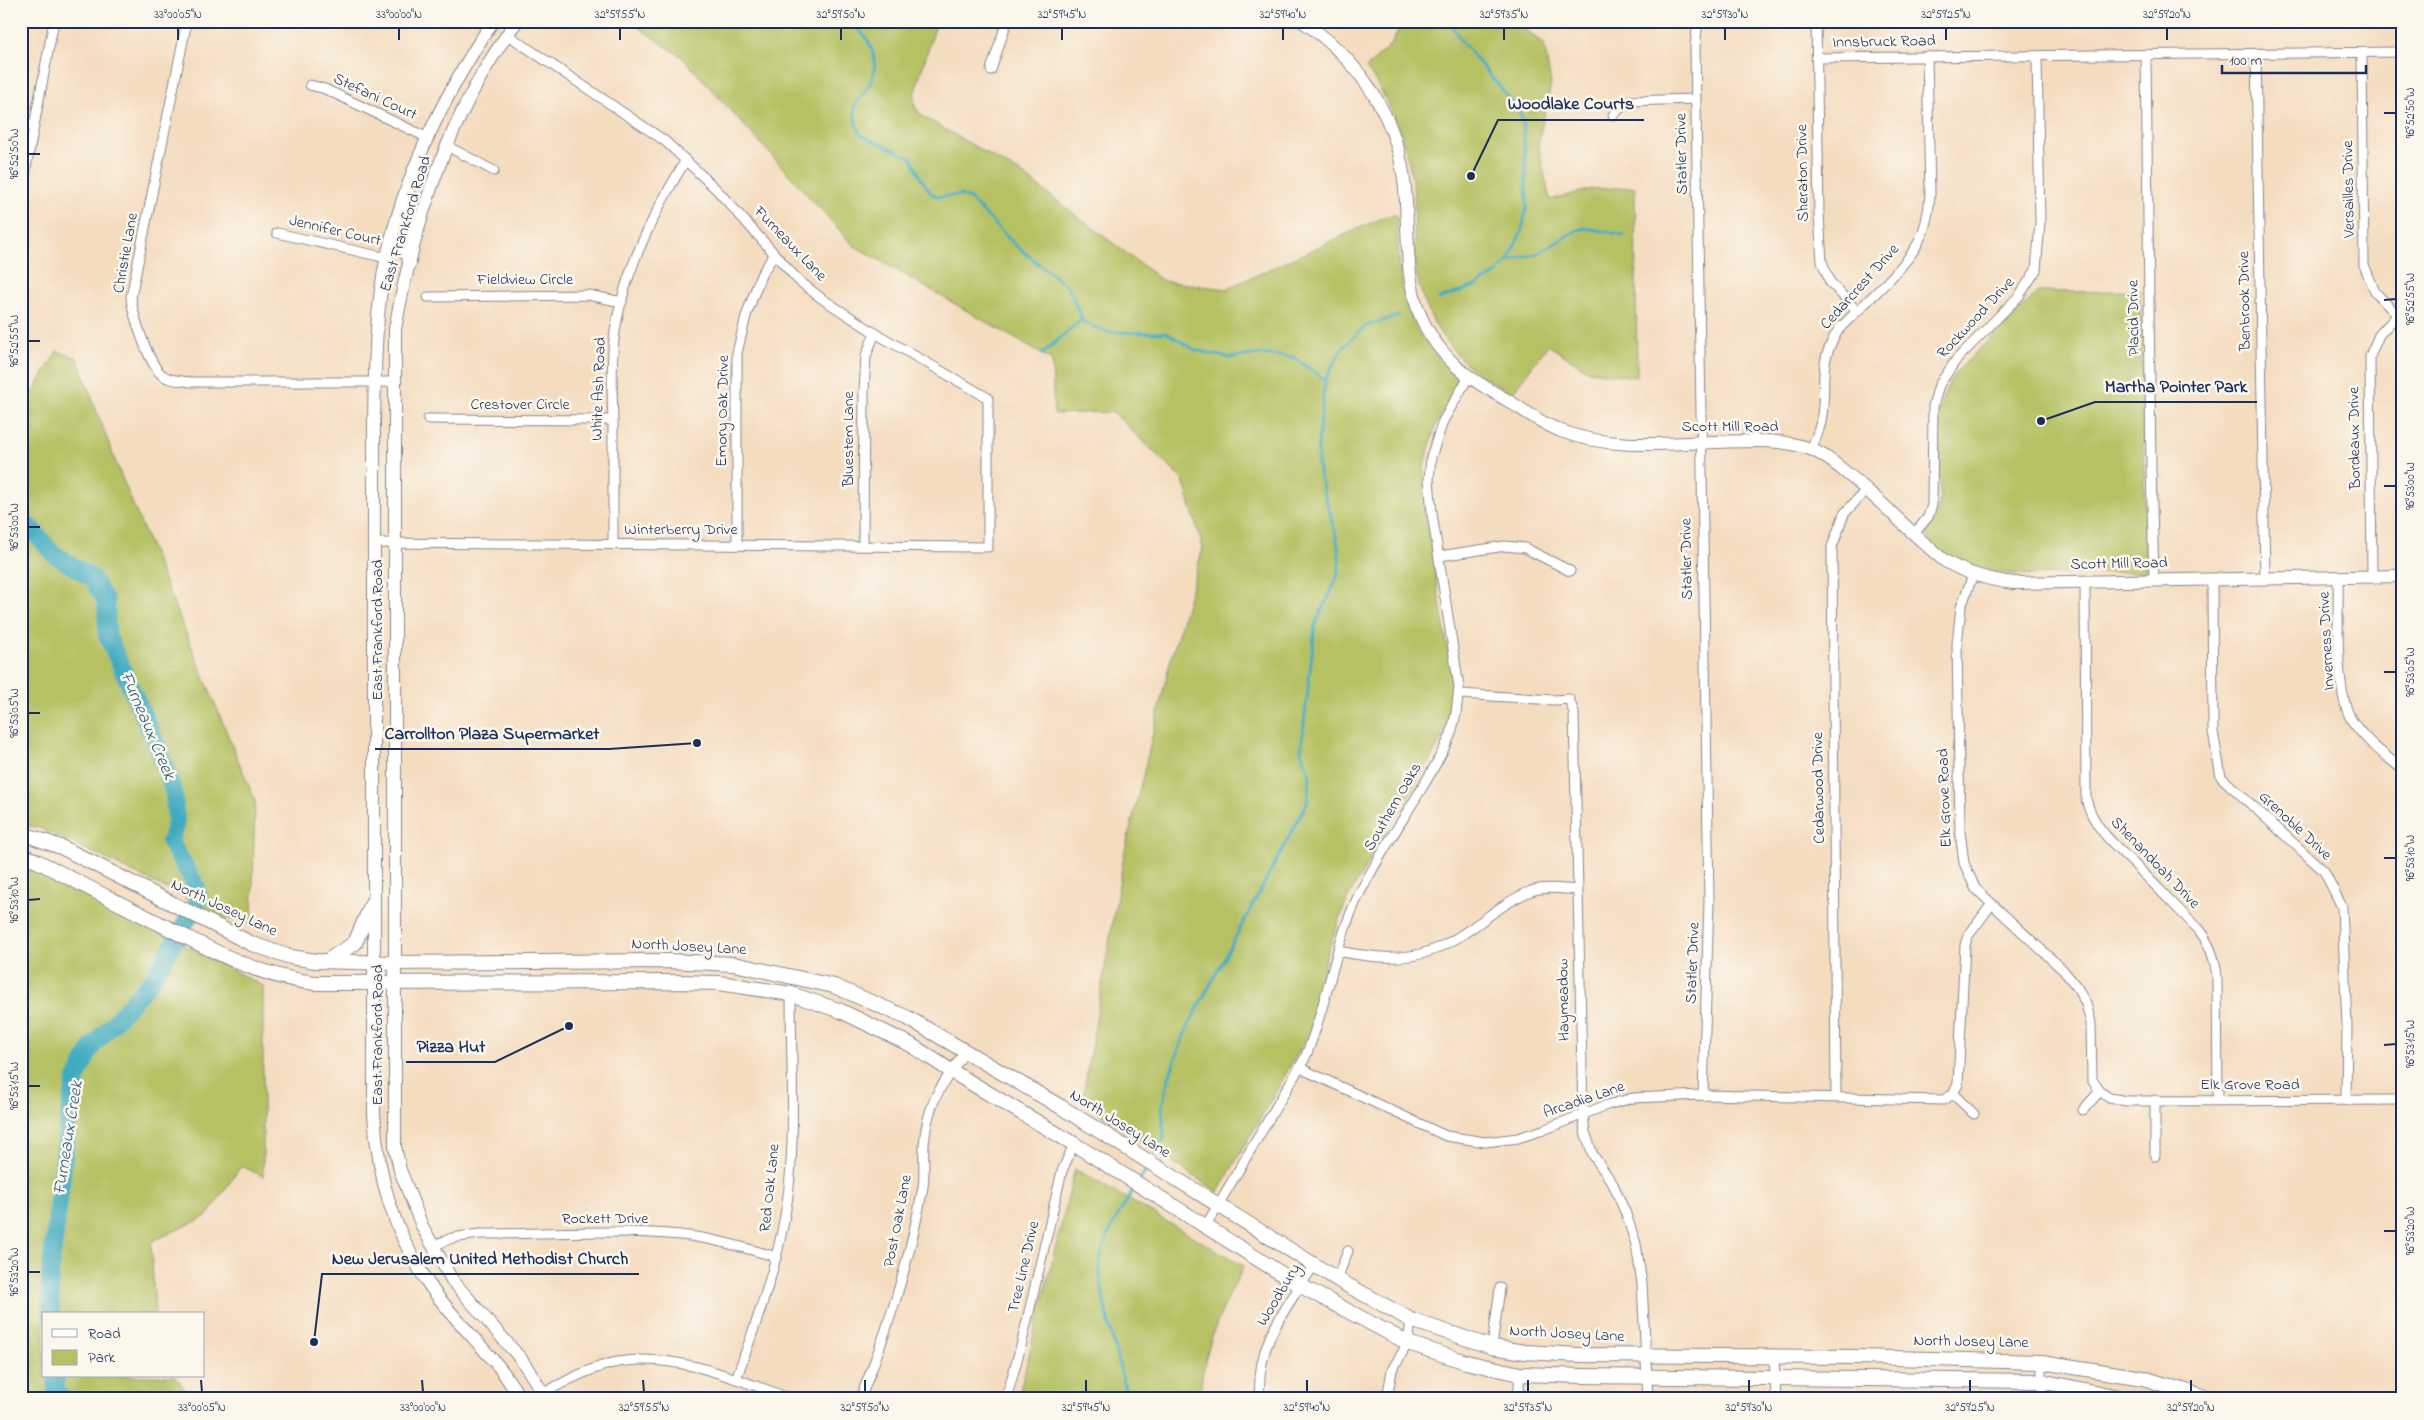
<svg xmlns="http://www.w3.org/2000/svg" width="2424" height="1420" viewBox="0 0 2424 1420" font-family="'Indie Flower',sans-serif">
<style>
.green{fill:#b6c163;stroke:#687860}
.lines{fill:none;stroke-linecap:round;stroke-linejoin:round}
.stream{stroke:#41abc0;stroke-width:3}
.river{stroke:#41abc0;stroke-width:18}
.street-casing{stroke:#88868e;stroke-width:11}
.secondary-casing{stroke:#88868e;stroke-width:14}
.primary-casing{stroke:#88868e;stroke-width:16}
.street{stroke:#fff;stroke-width:9}
.secondary{stroke:#fff;stroke-width:12}
.primary{stroke:#fff;stroke-width:14}
.ticks{fill:none;stroke:#1b2f5e;stroke-width:2}
.labels{text-anchor:middle;dominant-baseline:central;stroke-width:5;stroke-linejoin:round;paint-order:stroke}
.street-label{font-size:16px;fill:#1b2f5e;stroke:#fbf7ec}
.water-label{font-size:18px;font-style:italic;fill:#285a80;stroke:#fbf7ec}
.leader{fill:none;stroke:#1b2f5e;stroke-width:2}
.callout-dot{fill:#1b2f5e;stroke:#fbf7ec;stroke-width:2}
.callout-label{font-size:18px;text-anchor:middle;font-weight:bold;fill:#1b2f5e;stroke:#fbf7ec;stroke-width:5;stroke-linejoin:round;paint-order:stroke}
.neatline{fill:none;stroke:#1b2f5e;stroke-width:2}
.ticks-label{font-size:12px;text-anchor:middle;fill:#1b2f5e}
</style>
<rect width="100%" height="100%" fill="#fbf7ec"/>
<filter id="ink" filterUnits="userSpaceOnUse"><feTurbulence type="fractalNoise" baseFrequency=".02" numOctaves="2"/><feDisplacementMap in="SourceGraphic" scale="10" xChannelSelector="R" yChannelSelector="G"/><feConvolveMatrix kernelMatrix="1 2 1 2 8 2 1 2 1" color-interpolation-filters="sRGB"/></filter>
<filter id="wash" filterUnits="userSpaceOnUse"><feTurbulence type="fractalNoise" baseFrequency=".0096" numOctaves="4" result="noise"/><feDisplacementMap in="SourceGraphic" scale="20" xChannelSelector="R" yChannelSelector="G"/><feGaussianBlur stdDeviation="1.12" result="paint"/><feColorMatrix in="noise" values="0 0 0 0 0 0 0 0 0 0 0 0 0 0 0 0 0 1.4 0 .05"/><feComposite in="paint" operator="in"/></filter>
<g filter="url(#wash)">
<rect width="100%" height="100%" fill="#f4dcbf"/>
<g class="green">
<path d="M629,21h308l-23,74 1,12 7,9 97,56 144,109 63,8 158,-72 12,-2c3,40 2,88 26,123 10,14 23,26 34,38l3,7 -24,44 -11,40v40l28,167v30l-5,19 -6,18 -93,156 -22,59 -16,76 -92,160 -136,-90 42,-247 45,-189 34,-118 -20,-68 -70,-68 -59,2 -2,-54 -199,-115 -170,-187z"/>
<path d="M1392,21h133l-2,7 21,16 7,40 -13,60 12,56 42,-11 43,-2 2,190 -48,-6 -41,-26 -36,48c-11,-7 -25,-13 -36,-21 -33,-25 -57,-68 -61,-110 -2,-27 2,-56 -3,-83 -7,-41 -21,-78 -46,-111l26,-25 6,-12z"/>
<path d="M2140,291l6,281c-27,0 -54,1 -81,2 -49,1 -111,5 -141,-42l13,-19 3,-14 -2,-61 2,-33 10,-24 6,-9 82,-80z"/>
<polygon points="57,351 77,358 116,463 255,801 252,925 228,919 88,850 37,827 21,825 21,400 34,391"/>
<polygon points="21,867 59,880 263,986 263,1176 241,1166 207,1216 151,1242 155,1314 44,1314 44,1376 175,1376 192,1399 21,1399"/>
<path d="M1075,1169l169,97c-22,42 -42,83 -44,133h-182z"/>
</g>
<g class="lines">
<g class="stream">
<path d="M778,21c16,11 28,3 44,0"/>
<path d="M840,21c28,6 42,37 30,63 -4,8 -12,15 -16,23l2,17 5,11 51,23 9,21 11,15 7,3 21,-2 10,4 45,46 53,42 16,36 24,9 59,1 28,17 35,8 29,-4 34,3 32,23c-2,25 -9,61 -7,84 3,33 27,79 20,109 -2,14 -18,37 -23,53l-14,125 9,26 -3,26 -121,227 -16,44 -8,32 2,33 -13,21"/>
<polyline points="1509,261 1539,253 1577,230 1585,228 1625,235"/>
<polyline points="1439,299 1475,286 1497,273 1508,261 1522,230 1527,206 1523,119 1514,104 1462,42 1449,21"/>
<polyline points="1042,354 1082,319"/>
<polyline points="1325,380 1341,350 1364,327 1398,316"/>
<polyline points="1140,1180 1148,1166"/>
<path d="M1128,1399c-7,-30 -34,-118 -27,-143 6,-25 21,-47 34,-69"/>
</g>
<g class="river">
<polyline points="21,520 33,530 52,553 92,578 106,601 107,635 160,752 174,793 176,822 170,842 197,887 199,900 152,980 91,1048 76,1079 70,1109 50,1274 51,1314"/>
<polyline points="56,1376 56,1393 64,1399"/>
</g>
</g>
</g>
<g filter="url(#ink)">
<g class="lines">
<g class="street-casing">
<g id="street">
<path d="M187,21l-56,276c1,16 17,64 29,76 8,8 20,7 30,9h204"/>
<polyline points="1698,21 1695,47 1709,901 1703,1095"/>
<polyline points="1816,21 1819,215 1822,262 1830,282 1857,311"/>
<polyline points="2362,53 2364,265 2375,292 2397,315"/>
<polyline points="2256,54 2265,578"/>
<polyline points="2146,55 2151,468 2154,580"/>
<polyline points="1816,58 2403,52"/>
<polyline points="991,70 1007,21"/>
<polyline points="310,85 325,89 426,137"/>
<polyline points="1613,115 1628,101 1696,99"/>
<polyline points="21,124 33,126"/>
<polyline points="447,146 494,171"/>
<polyline points="21,194 54,21"/>
<polyline points="277,233 387,258"/>
<polyline points="428,297 588,295 622,302"/>
<polyline points="428,419 613,420"/>
<path d="M1811,449c5,-11 10,-22 11,-34 5,-37 -5,-49 16,-85 22,-23 66,-60 80,-87 8,-15 11,-32 12,-49l-3,-138"/>
<polyline points="1914,534 1928,517 1932,505 1933,406 1939,385 1956,360 2019,296 2036,270 2040,223 2037,57"/>
<polyline points="373,543 988,547 988,398 875,333 821,298 798,280 717,190 665,141 508,35"/>
<path d="M613,544c0,-40 0,-81 0,-121 -1,-28 -2,-56 1,-84 8,-64 39,-125 72,-179"/>
<polyline points="737,545 737,353 746,316 761,275 774,255"/>
<polyline points="863,546 864,392 866,356 875,333"/>
<polyline points="1440,556 1505,546 1525,548 1570,571"/>
<polyline points="1973,575 1961,607 1957,644 1960,831 1964,863 1975,888 2063,970 2077,987 2086,1004 2091,1023 2092,1080 2100,1091 2109,1098 2127,1101 2403,1100"/>
<path d="M2338,577c1,36 -4,112 13,142 12,20 34,36 52,51"/>
<polyline points="2372,577 2370,356 2379,335 2403,309"/>
<polyline points="2212,579 2213,732 2221,777 2324,871 2342,907 2347,1026 2346,1100"/>
<path d="M2085,581l1,218c8,32 34,50 56,73 19,19 38,39 57,58 11,14 16,28 18,46l1,124"/>
<polyline points="1460,694 1554,700 1569,699 1574,713 1583,1115 1585,1132 1593,1155 1613,1184 1626,1214 1636,1244 1642,1284 1648,1399"/>
<path d="M1338,951c30,6 66,11 95,-1 36,-14 63,-45 98,-59 14,-5 32,-2 46,-1"/>
<polyline points="1300,1068 1446,1136 1485,1142 1518,1138 1543,1130 1607,1105 1633,1098 1703,1095 1944,1100 1953,1094 1958,1084 1965,945 1968,936 1991,905"/>
<polyline points="1953,1094 1974,1114"/>
<polyline points="1836,1097 1832,547 1844,514 1866,490"/>
<polyline points="2155,1100 2155,1156"/>
<polyline points="2083,1110 2100,1091"/>
<path d="M1205,1227l100,-169c21,-50 28,-105 50,-155 27,-58 69,-110 96,-169l5,-21 3,-26 -27,-173 -3,-35 2,-22 12,-36 26,-45"/>
<path d="M433,1246l19,-8 27,-4c66,0 135,-5 201,1 33,3 65,13 97,22"/>
<polyline points="1337,1279 1348,1251"/>
<polyline points="1492,1347 1500,1288"/>
<polyline points="1774,1356 1776,1399"/>
<polyline points="2042,1362 2042,1399"/>
<path d="M736,1379c24,-66 48,-131 54,-202 5,-60 1,-122 1,-183"/>
<path d="M534,1399c25,-15 56,-32 84,-37 58,-10 119,17 173,37"/>
<path d="M860,1399c28,-68 50,-140 63,-212 2,-14 0,-29 1,-42 3,-42 17,-60 41,-93"/>
<polyline points="1006,1399 1021,1346 1062,1171 1074,1144"/>
<path d="M1260,1399c-5,-56 26,-90 54,-134"/>
<polyline points="1387,1399 1392,1370 1408,1343 1411,1320"/>
<polyline points="1518,1399 1520,1374"/>
</g>
</g>
<g class="secondary-casing">
<g id="secondary">
<path d="M493,21c-48,72 -87,150 -106,235 -12,54 -12,112 -13,167v691c4,65 19,117 56,172 20,29 47,54 69,81 8,10 14,21 22,32"/>
<path d="M517,21c-67,90 -102,198 -122,308v818l5,23 22,56 30,54 69,79 26,40"/>
<path d="M1302,21c58,39 97,98 103,168 6,70 -6,123 51,177 15,14 34,24 51,34 18,11 35,24 54,31 50,19 103,12 155,11 31,-1 65,-4 94,7 14,5 28,17 39,26 34,27 62,59 96,86 22,13 43,19 69,22l389,-7"/>
<polyline points="407,189 412,205 403,246 410,263"/>
</g>
</g>
<g class="primary-casing">
<g id="primary">
<polyline points="21,833 61,847 252,944 291,957 316,961 394,963 668,961 734,964 834,986 908,1018 1061,1107 1340,1281 1411,1320 1492,1347 1525,1352 1579,1355 1857,1357 2042,1362 2143,1378 2212,1399"/>
<path d="M21,855l16,6c44,23 89,46 133,68 47,24 94,49 146,54l357,-1 46,1 72,11 50,17 70,34 40,26 123,73 227,142 107,57 58,19 54,12 63,2 458,5 87,18"/>
<polyline points="327,961 355,943 373,901"/>
</g>
</g>
<use href="#street" class="street"/>
<use href="#secondary" class="secondary"/>
<use href="#primary" class="primary"/>
</g>
</g>
<path class="ticks" d="M178,28v12M399,28v12M620,28v12M841,28v12M1062,28v12M1283,28v12M1504,28v12M1725,28v12M1946,28v12M2167,28v12M2384,113h12M28,154h12M2384,300l12,-1M28,341h12M2384,486h12M28,527h12M2384,672h12M28,713h12M2384,858h12M28,900l12,-1M2384,1045l12,-1M28,1086h12M2384,1231h12M28,1272h12M201,1380l1,12M422,1380l1,12M643,1380l1,12M865,1380v12M1086,1380v12M1307,1380v12M1528,1380v12M1749,1380v12M1970,1380v12M2191,1380v12"/>
<g class="labels">
<g class="street-label">
<text transform="translate(1884 42) rotate(-1)">Innsbruck Road</text>
<text transform="translate(375 97) rotate(25)">Stefani Court</text>
<text transform="translate(1682 154) rotate(-91)">Statler Drive</text>
<text transform="translate(1803 173) rotate(-91)">Sheraton Drive</text>
<text transform="translate(2349 189) rotate(-91)">Versailles Drive</text>
<text transform="translate(406 224) rotate(-73)">East Frankford Road</text>
<text transform="translate(335 231) rotate(13)">Jennifer Court</text>
<text transform="translate(790 244) rotate(46)">Furneaux Lane</text>
<text transform="translate(126 253) rotate(-80)">Christie Lane</text>
<text x="525" y="280">Fieldview Circle</text>
<text transform="translate(1860 287) rotate(-48)">Cedarcrest Drive</text>
<text transform="translate(2245 301) rotate(-91)">Benbrook Drive</text>
<text transform="translate(1976 318) rotate(-47)">Rockwood Drive</text>
<text transform="translate(2134 318) rotate(-91)">Placid Drive</text>
<text transform="translate(599 389) rotate(-88)">White Ash Road</text>
<text x="520" y="405">Crestover Circle</text>
<text transform="translate(723 411) rotate(-89)">Emory Oak Drive</text>
<text x="1730" y="427">Scott Mill Road</text>
<text transform="translate(2355 438) rotate(-91)">Bordeaux Drive</text>
<text transform="translate(849 439) rotate(-90)">Bluestem Lane</text>
<text x="681" y="530">Winterberry Drive</text>
<text transform="translate(1687 559) rotate(-91)">Statler Drive</text>
<text transform="translate(2119 564) rotate(-1)">Scott Mill Road</text>
<text transform="translate(378 630) rotate(-90)">East Frankford Road</text>
<text transform="translate(2327 641) rotate(-93)">Inverness Drive</text>
<text transform="translate(1819 788) rotate(-91)">Cedarwood Drive</text>
<text transform="translate(1945 798) rotate(-92)">Elk Grove Road</text>
<text transform="translate(1393 807) rotate(-60)">Southern Oaks</text>
<text transform="translate(2295 826) rotate(43)">Grenoble Drive</text>
<text transform="translate(2155 863) rotate(46)">Shenandoah Drive</text>
<text transform="translate(224 908) rotate(25)">North Josey Lane</text>
<text transform="translate(689 947) rotate(3)">North Josey Lane</text>
<text transform="translate(1693 963) rotate(-88)">Statler Drive</text>
<text transform="translate(1564 1000) rotate(-91)">Haymeadow</text>
<text transform="translate(378 1035) rotate(-90)">East Frankford Road</text>
<text x="2250" y="1085">Elk Grove Road</text>
<text transform="translate(1584 1100) rotate(-19)">Arcadia Lane</text>
<text transform="translate(1120 1124) rotate(32)">North Josey Lane</text>
<text transform="translate(770 1188) rotate(-84)">Red Oak Lane</text>
<text x="605" y="1219">Rockett Drive</text>
<text transform="translate(898 1221) rotate(-79)">Post Oak Lane</text>
<text transform="translate(1024 1267) rotate(-77)">Tree Line Drive</text>
<text transform="translate(1279 1295) rotate(-59)">Woodbury</text>
<text transform="translate(1567 1334) rotate(3)">North Josey Lane</text>
<text transform="translate(1971 1342) rotate(1)">North Josey Lane</text>
</g>
<g class="water-label">
<text transform="translate(147 726) rotate(67)">Furneaux Creek</text>
<text transform="translate(69 1138) rotate(-81)">Furneaux Creek</text>
</g>
</g>
<path class="leader" d="M1471 176L1498 120H1644M2041 421L2095 402H2257M697 743L609 749H375M569 1026L495 1062H406M314 1342L322 1274H639"/>
<g class="callout-dot">
<circle cx="1471" cy="176" r="5"/>
<circle cx="2041" cy="421" r="5"/>
<circle cx="697" cy="743" r="5"/>
<circle cx="569" cy="1026" r="5"/>
<circle cx="314" cy="1342" r="5"/>
</g>
<g class="callout-label">
<text x="1571" y="109">Woodlake Courts</text>
<text x="2176" y="392">Martha Pointer Park</text>
<text x="492" y="739">Carrollton Plaza Supermarket</text>
<text x="451" y="1052">Pizza Hut</text>
<text x="480" y="1264">New Jerusalem United Methodist Church</text>
</g>
<rect width="2424" height="1420" fill="none" stroke="#fbf7ec" stroke-width="55"/>
<rect x="42" y="1312" width="162" height="65" fill="#fbf7ec" stroke="#a1a7b3"/>
<rect x="52" y="1329" width="25" height="8" fill="#ffffff" stroke="#a1a7b3"/>
<text x="88" y="1338" font-size="15" fill="#1b2f5e">Road</text>
<rect x="52" y="1350" width="25" height="15" fill="#b6c163" stroke="#a1a7b3"/>
<text x="88" y="1362" font-size="15" fill="#1b2f5e">Park</text>
<path d="M2222 65v8h144v-8" fill="none" stroke="#1b2f5e" stroke-width="2.5"/>
<text x="2229" y="65" font-size="15" fill="#1b2f5e" stroke="#fbf7ec" stroke-width="4" paint-order="stroke">100 m</text>
<rect x="28" y="28" width="2368" height="1364" class="neatline"/>
<g class="ticks-label">
<text x="178" y="18">33°00'05"N</text>
<text x="399" y="18">33°00'00"N</text>
<text x="620" y="18">32°59'55"N</text>
<text x="841" y="18">32°59'50"N</text>
<text x="1062" y="18">32°59'45"N</text>
<text x="1283" y="18">32°59'40"N</text>
<text x="1504" y="18">32°59'35"N</text>
<text x="1725" y="18">32°59'30"N</text>
<text x="1946" y="18">32°59'25"N</text>
<text x="2167" y="18">32°59'20"N</text>
<text transform="translate(2410 113) rotate(-90)" y="4">96°52'50"W</text>
<text transform="translate(14 154) rotate(-90)" y="4">96°52'50"W</text>
<text transform="translate(2410 299) rotate(-90)" y="4">96°52'55"W</text>
<text transform="translate(14 341) rotate(-90)" y="4">96°52'55"W</text>
<text transform="translate(2410 486) rotate(-90)" y="4">96°53'00"W</text>
<text transform="translate(14 527) rotate(-90)" y="4">96°53'00"W</text>
<text transform="translate(2410 672) rotate(-90)" y="4">96°53'05"W</text>
<text transform="translate(14 713) rotate(-90)" y="4">96°53'05"W</text>
<text transform="translate(2410 858) rotate(-90)" y="4">96°53'10"W</text>
<text transform="translate(14 900) rotate(-90)" y="4">96°53'10"W</text>
<text transform="translate(2410 1044) rotate(-90)" y="4">96°53'15"W</text>
<text transform="translate(14 1086) rotate(-90)" y="4">96°53'15"W</text>
<text transform="translate(2410 1231) rotate(-90)" y="4">96°53'20"W</text>
<text transform="translate(14 1272) rotate(-90)" y="4">96°53'20"W</text>
<text x="202" y="1411">33°00'05"N</text>
<text x="423" y="1411">33°00'00"N</text>
<text x="644" y="1411">32°59'55"N</text>
<text x="865" y="1411">32°59'50"N</text>
<text x="1086" y="1411">32°59'45"N</text>
<text x="1307" y="1411">32°59'40"N</text>
<text x="1528" y="1411">32°59'35"N</text>
<text x="1749" y="1411">32°59'30"N</text>
<text x="1970" y="1411">32°59'25"N</text>
<text x="2191" y="1411">32°59'20"N</text>
</g>
</svg>
